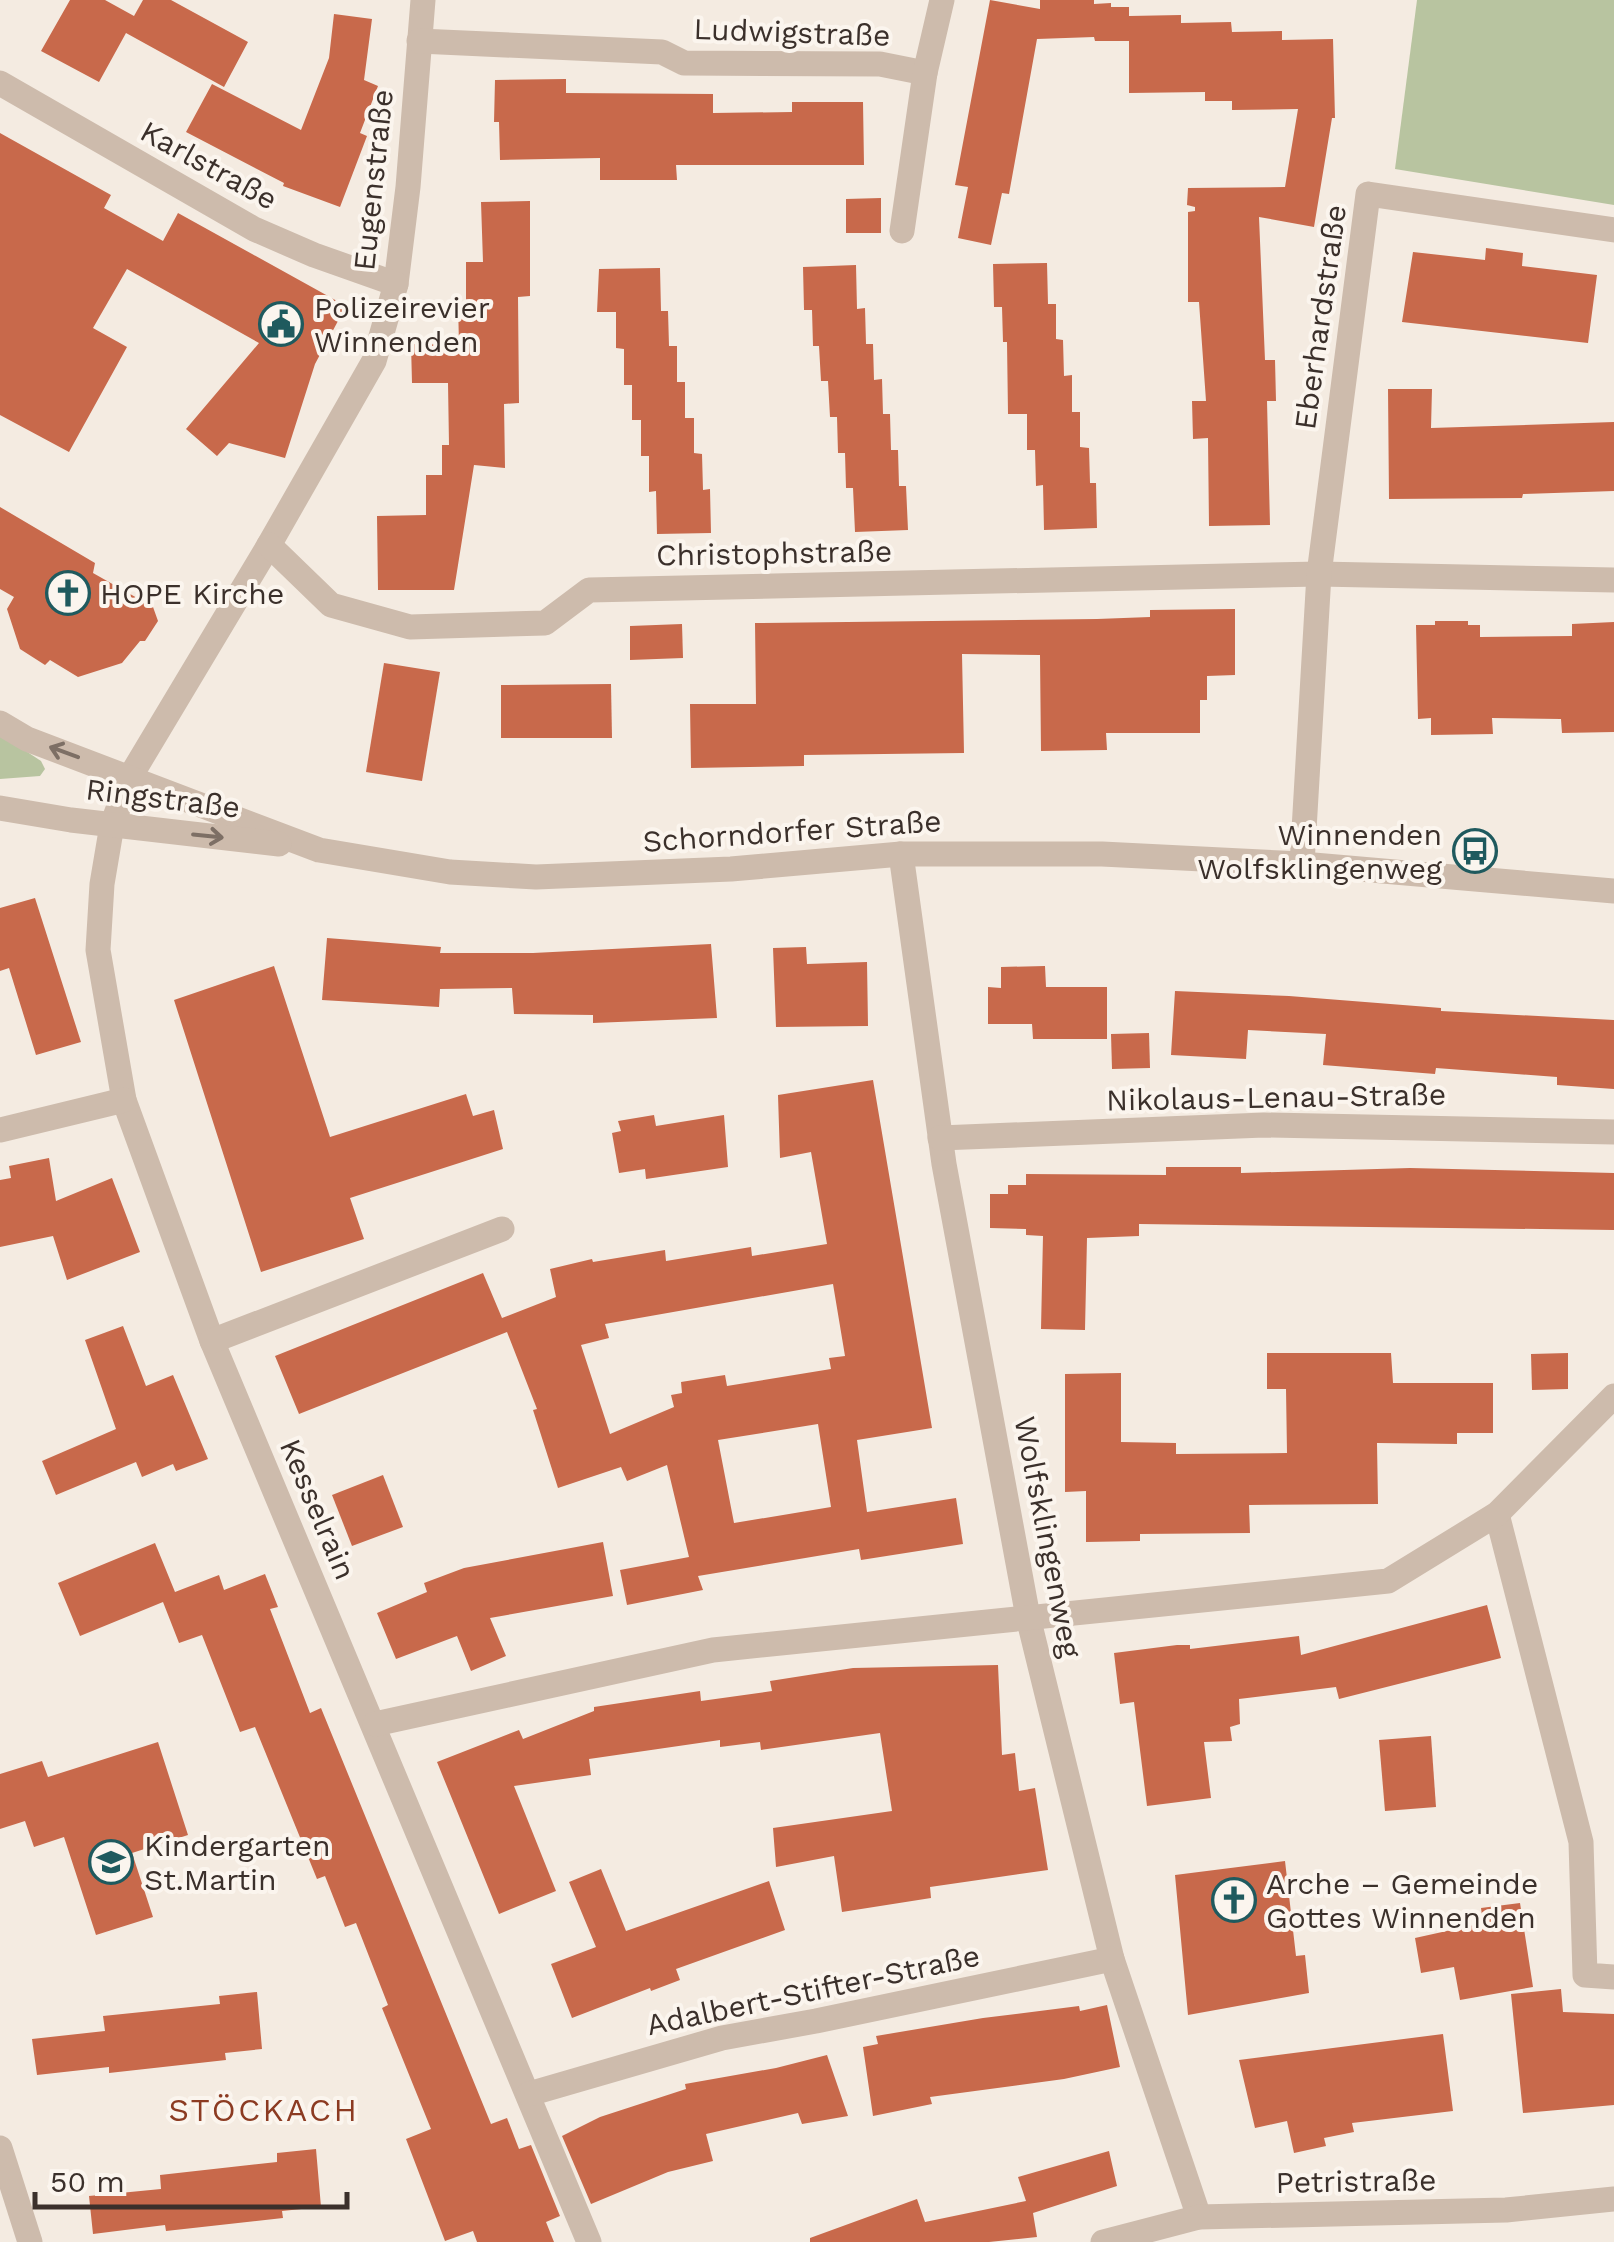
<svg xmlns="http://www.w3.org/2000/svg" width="1614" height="2242" viewBox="0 0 1614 2242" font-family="'Work Sans',sans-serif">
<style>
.green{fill:#b8c4a0}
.building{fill:#c8694b;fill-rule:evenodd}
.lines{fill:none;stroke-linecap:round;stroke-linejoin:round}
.minor{stroke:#cdbbac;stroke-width:25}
.tertiary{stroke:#cdbbac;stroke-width:25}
.oneway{stroke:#7d6f65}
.labels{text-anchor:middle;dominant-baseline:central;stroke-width:8;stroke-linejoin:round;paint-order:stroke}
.street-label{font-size:30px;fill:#3b302b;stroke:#fbf5ee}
.poi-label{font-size:30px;fill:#3b302b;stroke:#fbf5ee;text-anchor:start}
.neighbourhood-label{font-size:32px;letter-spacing:2.5px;fill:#8c3b22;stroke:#fbf5ee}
</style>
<rect width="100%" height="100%" fill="#f4ebe1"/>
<g class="green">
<polygon points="1417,0 1614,0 1614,205 1395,169"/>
<polygon points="0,734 41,761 45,769 40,776 0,779"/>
</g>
<g class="building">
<polygon points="70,0 105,0 134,16 143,0 171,0 248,42 224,87 126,33 99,82 41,51"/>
<polygon points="990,0 1040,9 1040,0 1094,0 1094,4 1111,3 1111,7 1129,7 1129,16 1181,15 1181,23 1231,22 1232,32 1282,31 1282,40 1333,39 1335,118 1332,118 1314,227 1259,217 1265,360 1275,360 1276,401 1267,401 1270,525 1209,526 1208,438 1193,439 1192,401 1206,401 1199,302 1188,302 1188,212 1195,211 1195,207 1187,205 1188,188 1285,187 1298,109 1232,110 1232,101 1205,101 1205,92 1129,93 1129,21 1129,41 1095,41 1094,37 1037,39 1009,194 1002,193 991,245 958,238 968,187 955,185"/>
<polygon points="334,14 372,19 364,80 378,86 360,133 367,136 340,207 283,186 284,183 186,132 212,84 301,130 329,58"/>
<polygon points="566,79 566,93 713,94 713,113 792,112 792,102 863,102 864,165 676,165 677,180 600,180 600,158 500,160 499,122 494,122 495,80"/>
<polygon points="0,133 111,195 104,208 163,241 178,213 346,306 315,364 285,458 229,443 217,456 186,429 259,343 127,269 93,328 127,347 69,452 0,415"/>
<polygon points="881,198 881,233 846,233 846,199"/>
<polygon points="530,201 530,296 518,297 519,403 504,404 505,468 474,465 454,590 378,590 377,516 426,515 426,475 442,475 442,445 449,445 448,383 412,383 411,344 459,345 458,303 466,303 466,262 483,262 481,202"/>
<polygon points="1486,248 1523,253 1522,266 1597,275 1588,343 1402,322 1413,252 1485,260"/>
<polygon points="1047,263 1048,304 1056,304 1056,339 1063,340 1064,376 1072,375 1072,412 1080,412 1080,447 1089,448 1090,483 1096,483 1097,528 1044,530 1043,485 1036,486 1035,450 1027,450 1027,414 1008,414 1007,342 1003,342 1002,307 994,307 993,264"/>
<polygon points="856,265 857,309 865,308 866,344 873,344 874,380 882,379 883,414 890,414 891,450 898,450 899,486 906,486 908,530 855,532 853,488 846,488 845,453 838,453 837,417 830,417 828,381 821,381 819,346 813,346 812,310 804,310 803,267"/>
<polygon points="660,268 661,311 668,311 669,346 677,346 677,382 685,382 685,418 694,418 694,453 702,454 703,490 710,489 711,533 657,534 656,491 649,492 649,456 641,456 641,420 632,420 632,385 624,385 624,349 616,348 616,312 597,312 599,269"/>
<polygon points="1388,389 1432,389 1431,428 1614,422 1614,491 1523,494 1522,498 1389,499"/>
<polygon points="0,507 95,563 93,573 153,607 158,621 145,641 140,641 122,663 78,677 50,660 45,665 20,649 7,609 14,597 0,589"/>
<polygon points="1235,609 1235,675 1207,676 1207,700 1200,700 1200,733 1106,733 1107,750 1041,751 1040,655 962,654 964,753 804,755 804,766 691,768 690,704 756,704 755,623 1097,619 1150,617 1150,610"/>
<polygon points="1435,621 1468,621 1468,625 1480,625 1480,637 1572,636 1572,624 1614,622 1614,732 1562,733 1561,719 1492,718 1493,734 1431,735 1431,718 1418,719 1416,625 1435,625"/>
<polygon points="682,624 683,658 630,660 630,626"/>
<polygon points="384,663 440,672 422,781 366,772"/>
<polygon points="611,684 612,738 501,738 501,685"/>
<polygon points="35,898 81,1042 36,1055 9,968 0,971 0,908"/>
<polygon points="327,938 441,947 440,953 533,953 711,944 717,1018 593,1023 593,1015 514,1014 512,988 440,989 439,1007 322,1000"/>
<polygon points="806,947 807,964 867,962 868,1026 776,1027 773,948"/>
<polygon points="274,966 330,1137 466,1094 473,1116 494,1110 503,1149 350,1198 364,1239 261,1272 174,1000"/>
<polygon points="1045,966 1046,987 1107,987 1107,1039 1033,1039 1032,1024 988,1024 988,987 1001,988 1001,967"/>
<polygon points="1175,991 1289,996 1441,1008 1441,1011 1614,1020 1614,1089 1557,1085 1557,1077 1436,1068 1435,1074 1323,1065 1326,1034 1248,1030 1246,1059 1171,1055"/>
<polygon points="1149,1033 1150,1068 1112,1069 1111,1034"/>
<path d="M873,1080l59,348 -75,12 10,72 89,-14 7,46 -102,16 -2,-11 -161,27 5,14 -76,15 -7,-35 69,-13 -22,-92 -40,16 -6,-14 -63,21 -25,-78 4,-1 -30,-77 -208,82 -24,-58 208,-83 19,45 54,-21 -6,-28 42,-10 1,3 72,-12 1,11 85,-14 1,9 75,-12 -16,-92 -31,6 -2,-63zM833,1284l12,72 -16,2 2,11 -104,17 -2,-11 -44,7 1,11 -11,2 3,12 -64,27 -29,-89 28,-7 -4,-14zM818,1424l13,83 -97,16 -16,-83z"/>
<polygon points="654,1115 656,1126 724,1115 728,1167 646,1179 645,1169 619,1173 612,1133 621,1131 618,1121"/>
<polygon points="49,1158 56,1201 112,1178 140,1252 67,1280 53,1236 0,1247 0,1180 11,1178 9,1166"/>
<polygon points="1166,1167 1241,1167 1241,1173 1410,1168 1614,1173 1614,1230 1139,1224 1139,1236 1087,1238 1085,1330 1041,1329 1043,1236 1026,1235 1026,1229 990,1228 990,1194 1008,1194 1008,1185 1026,1185 1026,1174 1166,1175"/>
<polygon points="123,1326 146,1386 173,1375 208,1459 176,1471 173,1464 142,1477 136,1462 56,1495 42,1461 116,1429 85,1340"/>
<polygon points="1267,1353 1391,1353 1393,1383 1493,1383 1493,1433 1457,1433 1457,1444 1377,1443 1378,1504 1249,1505 1250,1533 1140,1534 1140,1541 1086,1542 1086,1491 1065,1492 1065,1374 1121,1373 1121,1442 1176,1443 1176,1454 1287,1453 1286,1389 1267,1389"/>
<polygon points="1568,1353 1568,1389 1532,1390 1531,1354"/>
<polygon points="383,1475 403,1527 352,1546 332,1495"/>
<polygon points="603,1542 613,1596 490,1618 506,1656 471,1671 457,1636 396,1659 377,1613 427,1592 424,1583 464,1568"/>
<polygon points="155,1543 175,1592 219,1575 224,1590 265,1574 278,1607 270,1609 310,1713 321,1708 491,2124 507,2118 519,2149 531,2145 560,2216 546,2222 554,2242 477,2242 473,2231 445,2241 406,2139 431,2129 382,2008 388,2005 356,1923 345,1927 325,1876 317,1879 255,1727 240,1732 202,1635 179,1643 163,1602 80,1636 58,1583"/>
<polygon points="1487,1605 1501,1658 1339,1699 1336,1687 1239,1699 1240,1724 1230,1727 1232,1741 1204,1742 1211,1798 1147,1806 1134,1702 1120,1704 1114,1653 1177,1645 1190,1645 1190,1649 1299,1636 1301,1655"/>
<polygon points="998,1665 1002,1755 1015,1753 1019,1791 1035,1788 1048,1870 930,1887 931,1898 842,1912 834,1856 776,1867 773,1828 892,1811 880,1733 761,1750 760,1742 720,1747 720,1740 589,1759 591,1775 514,1786 556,1891 499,1914 437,1762 519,1730 523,1739 594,1711 594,1707 700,1691 701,1701 772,1691 770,1681 853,1668"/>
<polygon points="1431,1736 1436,1807 1385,1811 1379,1740"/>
<polygon points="158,1742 188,1835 132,1853 153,1917 96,1935 64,1837 34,1847 25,1821 0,1829 0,1774 42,1761 48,1777"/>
<polygon points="1285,1861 1296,1956 1305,1955 1309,1993 1188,2015 1175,1875"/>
<polygon points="601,1869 626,1931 769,1881 785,1930 676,1969 680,1980 651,1991 650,1988 572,2018 551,1964 596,1947 569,1882"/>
<polygon points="1520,1903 1533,1987 1460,2000 1454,1967 1421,1973 1415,1938 1483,1923 1481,1908"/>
<polygon points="1561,1989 1563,2012 1614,2014 1614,2105 1523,2113 1511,1994"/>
<polygon points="257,1992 262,2049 225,2053 226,2060 109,2073 109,2067 37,2075 32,2039 105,2031 103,2016 220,2004 219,1996"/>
<polygon points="1107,2005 1120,2067 1064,2079 930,2097 932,2104 873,2116 863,2047 878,2044 876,2036 983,2018 1079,2006 1080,2011"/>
<polygon points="1443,2034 1453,2111 1352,2123 1354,2132 1324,2138 1326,2146 1294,2153 1287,2121 1255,2128 1239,2060"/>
<polygon points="827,2055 848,2116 802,2124 798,2113 706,2134 713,2161 668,2172 591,2204 562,2136 600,2117 686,2089 685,2084 776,2068"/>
<polygon points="316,2149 321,2207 282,2211 283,2218 166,2231 165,2225 93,2234 89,2196 161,2189 160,2175 277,2162 277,2153"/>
<polygon points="1109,2151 1117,2186 1033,2213 1037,2237 989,2242 810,2242 810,2238 917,2199 925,2222 1026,2201 1018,2177"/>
</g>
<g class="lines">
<g class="minor">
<polyline points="423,0 408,187 396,284 374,361 269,545 130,777 112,825 102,884 98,950 124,1100 212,1341 589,2242"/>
<polyline points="419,41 662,52 684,63 880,64 925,73"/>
<polyline points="0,83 254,229 314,255 396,284"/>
<polyline points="902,231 925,73 942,0"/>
<polyline points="269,545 331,605 410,627 545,623 589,590 1319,574 1614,580"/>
<polyline points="901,854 944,1164 1028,1617 1112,1959 1199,2217"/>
<polyline points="1302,864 1319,574 1368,194 1614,230"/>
<polyline points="0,1130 124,1100"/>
<polyline points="940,1138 1264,1125 1614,1132"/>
<polyline points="212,1341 502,1229"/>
<polyline points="1497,1514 1581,1842 1585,1975 1614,1977"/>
<polyline points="375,1724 713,1650 1388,1581 1497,1514 1614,1396"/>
<polyline points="529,2094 722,2038 816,2021 1112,1959"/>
<polyline points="0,2148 30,2242"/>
<polyline points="1103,2242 1199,2217 1506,2210 1614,2199"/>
</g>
<g class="tertiary">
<polyline points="0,723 27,739 319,850 450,872 536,877 731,869 901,854 1102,854 1302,864 1614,891"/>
<polyline points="0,808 71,820 279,844"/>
</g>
</g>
<defs><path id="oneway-shaft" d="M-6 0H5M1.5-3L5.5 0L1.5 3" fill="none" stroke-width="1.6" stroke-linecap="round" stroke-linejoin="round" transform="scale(2.5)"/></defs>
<g class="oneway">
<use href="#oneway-shaft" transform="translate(64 752) rotate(-160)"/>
<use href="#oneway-shaft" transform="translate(208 836) rotate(6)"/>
</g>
<defs>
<g id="civic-ring" transform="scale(2.25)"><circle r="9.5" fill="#fbf5ee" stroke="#1f5a5e" stroke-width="1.5"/><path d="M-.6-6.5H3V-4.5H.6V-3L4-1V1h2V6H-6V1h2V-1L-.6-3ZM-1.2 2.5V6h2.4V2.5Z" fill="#1f5a5e"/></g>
<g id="church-ring" transform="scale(2.25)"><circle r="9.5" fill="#fbf5ee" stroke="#1f5a5e" stroke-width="1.5"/><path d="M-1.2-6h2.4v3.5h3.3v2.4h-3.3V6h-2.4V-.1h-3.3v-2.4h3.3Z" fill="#1f5a5e"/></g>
<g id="bus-ring" transform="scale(2.25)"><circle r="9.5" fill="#fbf5ee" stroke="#1f5a5e" stroke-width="1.5"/><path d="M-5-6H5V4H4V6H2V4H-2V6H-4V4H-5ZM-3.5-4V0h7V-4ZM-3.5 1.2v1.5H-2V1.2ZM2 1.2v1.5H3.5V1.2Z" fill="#1f5a5e"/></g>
<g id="school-ring" transform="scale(2.25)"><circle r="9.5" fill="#fbf5ee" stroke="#1f5a5e" stroke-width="1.5"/><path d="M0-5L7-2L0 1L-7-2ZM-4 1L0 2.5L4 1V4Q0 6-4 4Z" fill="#1f5a5e"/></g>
</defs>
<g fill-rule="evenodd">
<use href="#civic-ring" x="281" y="324"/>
<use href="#church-ring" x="68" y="593"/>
<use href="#bus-ring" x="1475" y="851"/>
<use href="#school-ring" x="111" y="1862"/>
<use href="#church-ring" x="1234" y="1900"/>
</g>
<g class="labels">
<g class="street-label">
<text transform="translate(792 32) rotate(2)">Ludwigstraße</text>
<text transform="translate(209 165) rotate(29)">Karlstraße</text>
<text transform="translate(373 180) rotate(-84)">Eugenstraße</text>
<text transform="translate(1320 317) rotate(-82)">Eberhardstraße</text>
<text transform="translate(774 553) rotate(-1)">Christophstraße</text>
<text transform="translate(163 798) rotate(7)">Ringstraße</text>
<text transform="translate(792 831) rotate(-4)">Schorndorfer Straße</text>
<text transform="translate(1276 1097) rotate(-1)">Nikolaus-Lenau-Straße</text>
<text transform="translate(318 1509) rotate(67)">Kesselrain</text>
<text transform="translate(1048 1537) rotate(79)">Wolfsklingenweg</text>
<text transform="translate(813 1990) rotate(-12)">Adalbert-Stifter-Straße</text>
<text transform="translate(1356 2181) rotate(-1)">Petristraße</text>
</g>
<g class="poi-label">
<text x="314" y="307">Polizeirevier<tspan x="314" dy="34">Winnenden</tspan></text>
<text x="100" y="593">HOPE Kirche</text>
<text x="1442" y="834" text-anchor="end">Winnenden<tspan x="1442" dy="34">Wolfsklingenweg</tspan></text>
<text x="144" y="1845">Kindergarten<tspan x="144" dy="34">St.Martin</tspan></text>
<text x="1266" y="1883">Arche – Gemeinde<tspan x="1266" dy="34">Gottes Winnenden</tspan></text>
</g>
<g class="neighbourhood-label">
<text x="264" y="2110">STÖCKACH</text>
</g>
</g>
<path d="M35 2192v15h312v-15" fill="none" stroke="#3b302b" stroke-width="5"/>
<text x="50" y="2192" font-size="30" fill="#3b302b" stroke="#fbf5ee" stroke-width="8" paint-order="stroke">50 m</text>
</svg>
